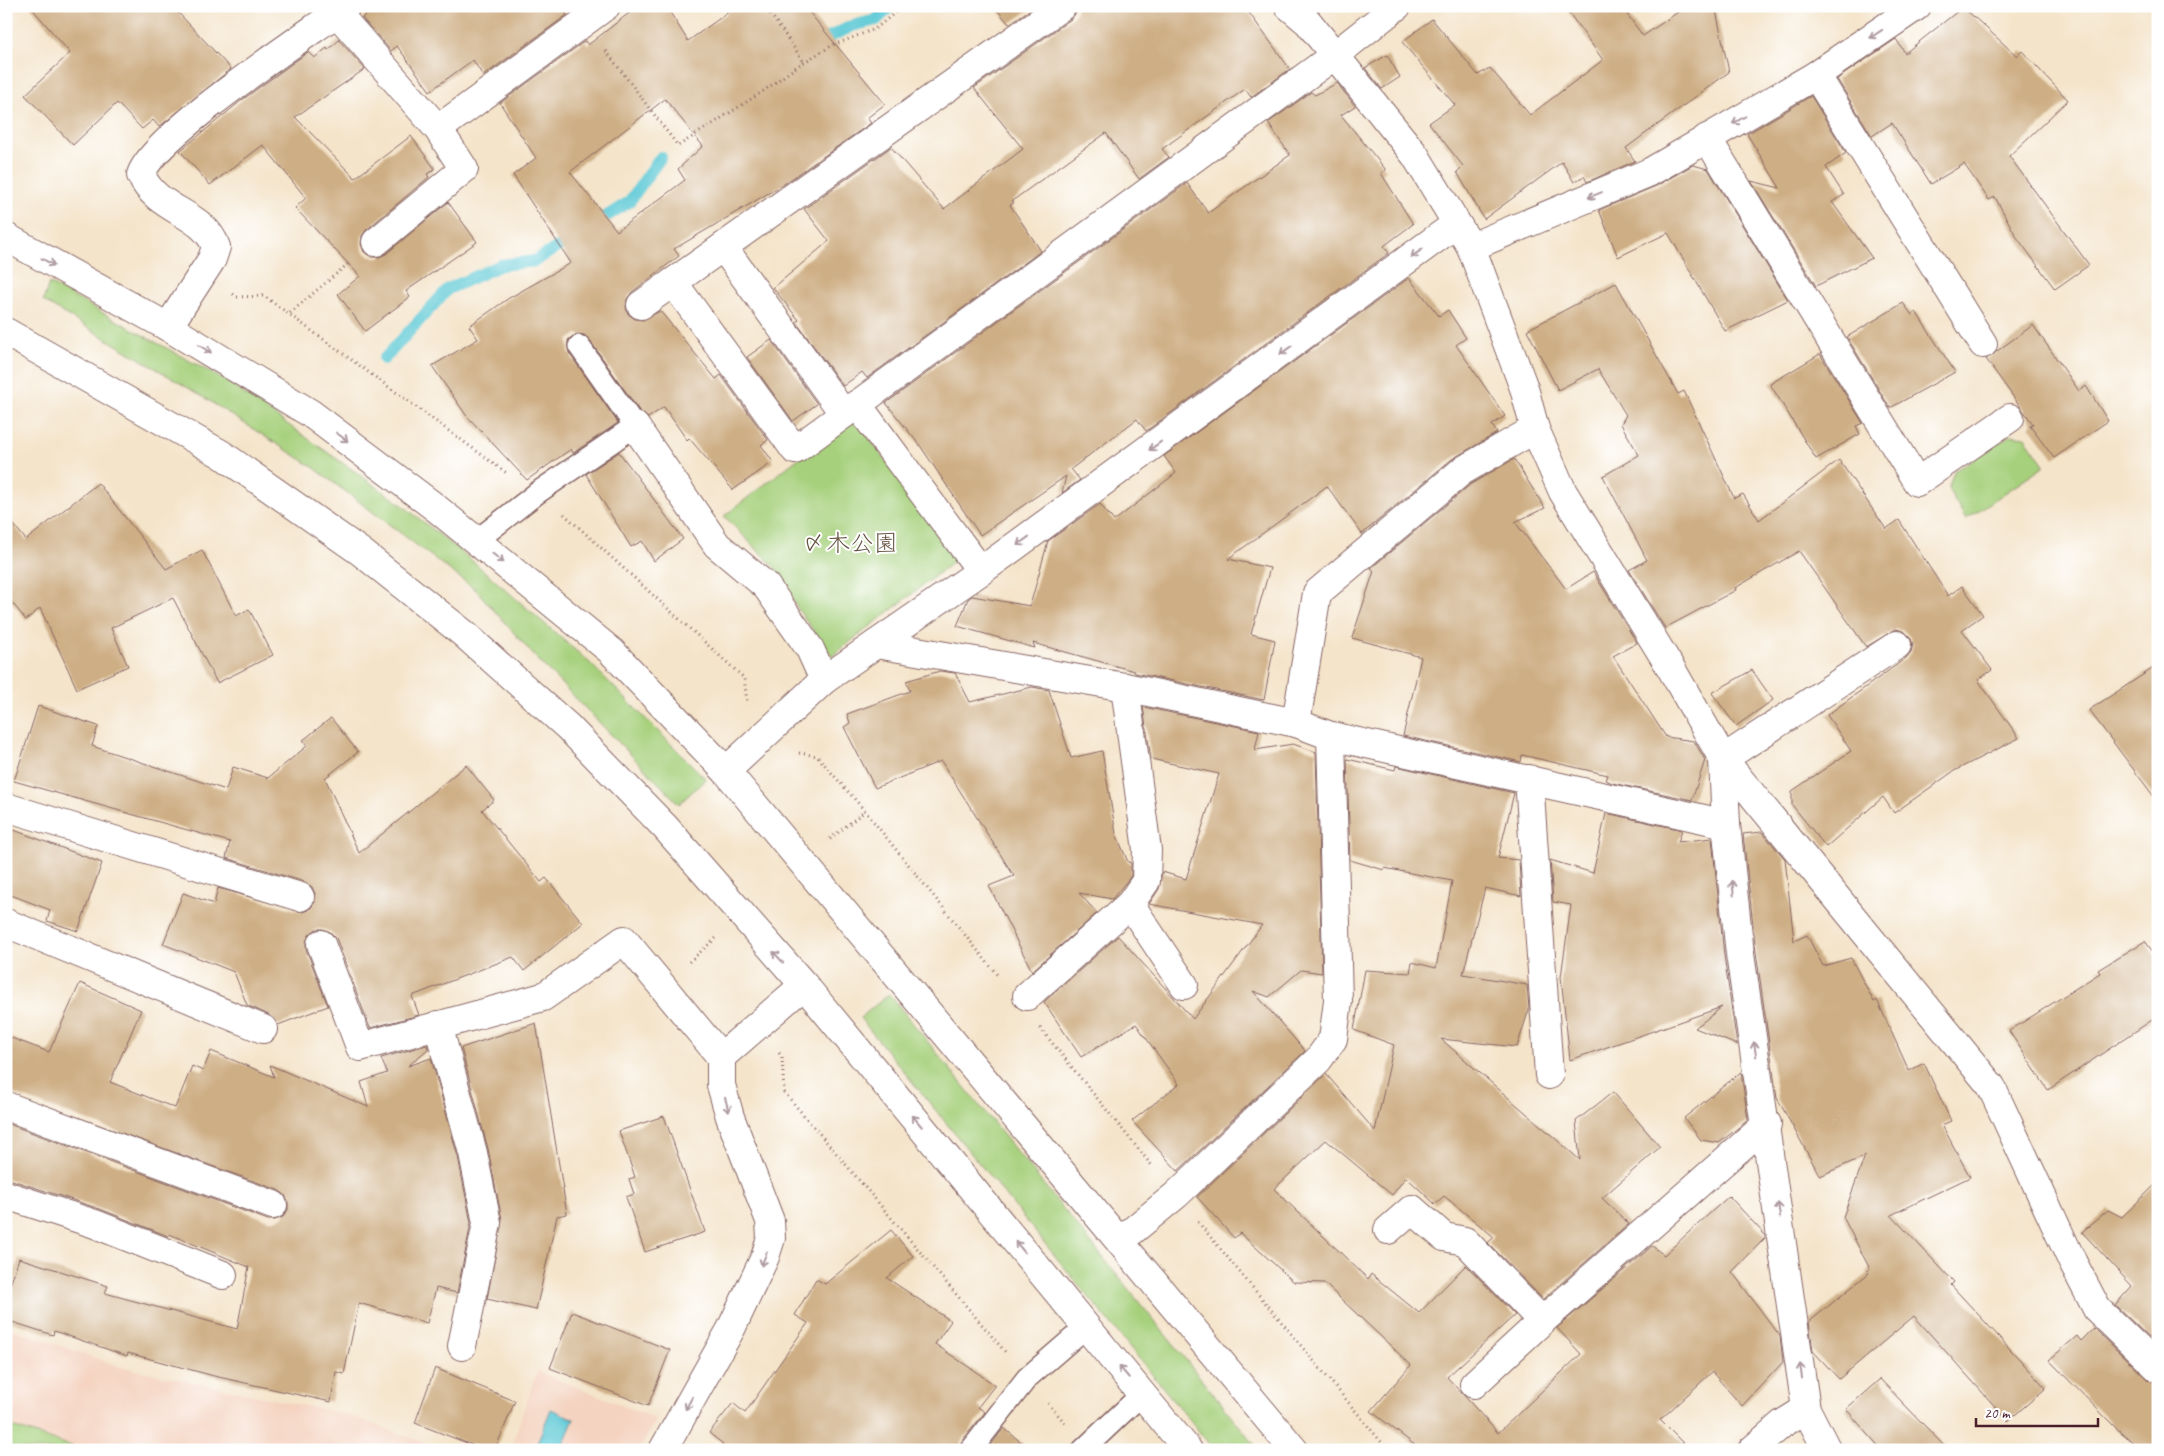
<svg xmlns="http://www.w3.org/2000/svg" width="2164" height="1456" viewBox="0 0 2164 1456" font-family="Caveat,'Klee One',sans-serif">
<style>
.built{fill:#f4d3c0}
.green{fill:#a6d07c;stroke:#787854}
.water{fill:#5dc9d5;stroke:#547480}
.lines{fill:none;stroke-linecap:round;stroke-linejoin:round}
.stream{stroke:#5dc9d5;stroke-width:12}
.building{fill:#ceae84;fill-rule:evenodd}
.service-casing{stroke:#866463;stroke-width:24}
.minor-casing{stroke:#866463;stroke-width:30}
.tertiary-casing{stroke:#866463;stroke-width:30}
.path{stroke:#866463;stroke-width:3;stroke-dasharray:1 4;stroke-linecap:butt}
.service{stroke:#fff;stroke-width:21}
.minor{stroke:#fff;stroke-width:28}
.tertiary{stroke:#fff;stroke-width:28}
.oneway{stroke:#ae9aa0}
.labels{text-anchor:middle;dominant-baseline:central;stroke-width:4;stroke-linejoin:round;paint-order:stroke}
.park-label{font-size:24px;fill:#665443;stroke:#fff}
</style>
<rect width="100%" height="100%" fill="#fff"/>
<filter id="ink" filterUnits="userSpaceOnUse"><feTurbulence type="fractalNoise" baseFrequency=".02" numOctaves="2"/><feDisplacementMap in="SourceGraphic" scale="10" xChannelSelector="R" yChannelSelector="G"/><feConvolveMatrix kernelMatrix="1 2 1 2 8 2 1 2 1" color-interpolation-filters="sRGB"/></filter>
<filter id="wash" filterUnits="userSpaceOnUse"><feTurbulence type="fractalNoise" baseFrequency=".0096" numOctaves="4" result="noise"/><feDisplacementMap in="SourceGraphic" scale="20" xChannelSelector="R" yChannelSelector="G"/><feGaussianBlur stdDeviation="1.12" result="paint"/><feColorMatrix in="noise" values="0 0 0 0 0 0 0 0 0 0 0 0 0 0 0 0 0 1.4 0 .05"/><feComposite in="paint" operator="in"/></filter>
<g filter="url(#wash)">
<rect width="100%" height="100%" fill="#f4e4ca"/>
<g class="built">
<polygon points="6,1327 122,1367 348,1415 445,1450 6,1450"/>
<polygon points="537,1371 656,1419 640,1450 510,1450"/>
</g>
<g class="green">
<polygon points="49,283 226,381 401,504 476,564 590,663 706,779 679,804 537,659 476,590 313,467 195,392 43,301"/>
<polygon points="853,416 957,559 832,656 799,611 775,568 724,516"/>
<polygon points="2011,435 2025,437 2045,466 1966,519 1948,489 1954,471"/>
<polygon points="889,994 1259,1450 1214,1450 860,1018"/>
<polygon points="6,1425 84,1450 6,1450"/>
</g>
<polygon class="water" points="551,1409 574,1419 561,1450 534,1450"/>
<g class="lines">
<g class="stream">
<polyline points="815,44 852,26 876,20 891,6"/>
<polyline points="591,226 629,202 661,157"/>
<polyline points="384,359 448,289 501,265 535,261 574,237"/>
</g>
</g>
<g id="blocks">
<g class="building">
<polygon points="30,6 172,6 231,69 159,127 153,120 142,129 117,103 73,145 25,95 70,53"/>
<polygon points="375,6 561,6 567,15 483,76 473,60 430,91 397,46 391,51 362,18"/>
<path d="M638,6h28l22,35 49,-35h67l81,98 -18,14 4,5 -87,61 -110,65 5,7 -47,36 -5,7 -1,8 2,7 7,5 8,1 17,-9 56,68 5,-4 47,65 -7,5 12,17 -40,28 -44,-52 -2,2 -23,-33 -16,11 -8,-6 -51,-73 -5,-4 -7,-1 -9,6 1,13 49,70 -45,30 -2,-4 -44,31 -61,-65 -34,-49 46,-27 -9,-13 40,-28 62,-35 -58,-88 23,-17 -36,-55 85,-62 3,4zM665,99l38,47 -25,23 7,11 -68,51 -47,-59z"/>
<polygon points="994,6 1035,6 1009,24"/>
<polygon points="1077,6 1244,6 1290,69 1251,97 1245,89 1162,149 1169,157 1139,179 1106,133 1012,201 1014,203 1010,205 1041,251 867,378 862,372 843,386 796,322 799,320 773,288 829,241 804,209 891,147 944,209 1023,149 974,88 1071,19 1076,13"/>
<polygon points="1564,6 1621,6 1643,36 1687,6 1715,6 1729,72 1626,148 1635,161 1587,182 1584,176 1574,182 1562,162 1484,219 1457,172 1463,166 1429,123 1455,105 1402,42 1432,19 1478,75 1490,68 1530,115 1603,60"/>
<polygon points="1963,7 2017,56 2022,51 2068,100 2009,156 2089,265 2055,289 2016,236 1995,197 1989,200 1964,164 1931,184 1892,123 1872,136 1837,79 1896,39 1905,53"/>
<polygon points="339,40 365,69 295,117 355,178 411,136 435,169 427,174 429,177 366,230 362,236 361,244 364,252 371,257 379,257 386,254 448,202 477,242 406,291 410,297 365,331 338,294 360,276 295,208 306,198 263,145 210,185 180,151 242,100 308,52 314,58 327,48 328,50"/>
<polygon points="1387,55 1400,77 1382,89 1365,68"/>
<polygon points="1337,83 1355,106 1341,115 1386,170 1381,173 1413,224 1384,246 1389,253 1146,431 1137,419 1071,469 1080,480 1062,493 1066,476 980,535 921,447 886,403 1187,183 1208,213 1290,155 1268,123 1311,92 1315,95"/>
<polygon points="1811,96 1846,153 1826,167 1844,195 1832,202 1872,258 1816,286 1751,181 1780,188 1747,134"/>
<polygon points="1693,165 1708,169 1788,300 1725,331 1668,233 1618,257 1599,210 1656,186"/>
<polygon points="1409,278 1439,316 1448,310 1466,338 1456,345 1505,416 1492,425 1497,433 1452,459 1362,534 1327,486 1228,559 1270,568 1251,634 1275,640 1264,700 1135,673 1134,671 1033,643 1035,648 957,626 968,599 972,596 1030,606 1048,541 1100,504 1114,521 1176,473 1164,456"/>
<polygon points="1616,283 1678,394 1684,391 1734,498 1743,494 1759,520 1839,460 1886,529 1899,520 1948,596 1962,586 1983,615 1962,630 1992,670 1978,680 2019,738 1954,771 1894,813 1883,797 1826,847 1792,805 1792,791 1851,751 1827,715 1906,658 1911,652 1913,644 1910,637 1904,631 1896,629 1866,647 1799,551 1735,588 1736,590 1665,628 1629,570 1647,560 1603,476 1639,455 1621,424 1626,415 1598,369 1558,390 1527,330"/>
<polygon points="1903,303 1912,315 1916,312 1955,372 1890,408 1847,337"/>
<polygon points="2033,325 2079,391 2086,386 2108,421 2054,458 2030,426 2033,424 1986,359"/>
<polygon points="771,340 817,404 793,421 747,357"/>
<polygon points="1820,354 1863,423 1856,426 1860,434 1816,459 1770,384"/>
<polygon points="619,452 683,539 654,561 642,541 631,547 586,474"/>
<polygon points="1514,459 1545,508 1515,522 1566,589 1593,572 1637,643 1613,656 1666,737 1694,741 1705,760 1692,800 1612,783 1606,780 1608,775 1522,755 1521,762 1403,736 1421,657 1352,638 1374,571 1371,568 1471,484"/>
<polygon points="98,483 166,569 202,550 236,616 249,609 273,655 217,683 173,598 111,628 128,666 77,689 40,608 26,620 6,595 6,515 26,540"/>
<polygon points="2158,665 2158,802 2089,710"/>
<polygon points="1752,670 1773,700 1736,726 1712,693"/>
<polygon points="940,671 955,673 970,702 1032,687 1049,690 1071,758 1102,751 1116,834 1128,862 1131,863 1131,876 1112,899 1079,893 1097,913 1032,971 989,886 1014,876 941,761 875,788 844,727 850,723 847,714 910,691 906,681"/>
<polygon points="38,706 98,726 92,746 226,790 233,767 268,778 307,746 302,741 331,718 358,752 325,778 359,853 466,765 494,800 482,810 541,882 546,878 583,923 524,971 513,957 412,996 419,1015 370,1028 336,938 330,932 323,929 316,929 309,935 306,942 306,949 328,1006 278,1025 269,1015 247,1005 234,972 163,944 183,893 214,904 218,888 303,912 310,909 315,902 315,894 312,887 305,882 226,858 230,842 14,781"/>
<polygon points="1143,707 1259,731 1255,750 1293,744 1316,752 1322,973 1301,970 1269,997 1253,991 1305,1051 1178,1171 1132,1121 1179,1084 1136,1024 1081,1057 1044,1002 1118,936 1193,1019 1262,925 1149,904 1159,889 1162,872 1186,879 1219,774 1151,759"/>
<polygon points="1347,759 1395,770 1396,766 1514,793 1498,858 1519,860 1521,896 1485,888 1463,974 1527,985 1529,1009 1517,1047 1441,1039 1580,1160 1576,1121 1613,1092 1660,1147 1602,1198 1629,1224 1543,1299 1488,1243 1494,1237 1444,1196 1435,1204 1406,1177 1392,1195 1326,1140 1274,1189 1368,1279 1371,1274 1419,1313 1466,1265 1515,1315 1447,1377 1498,1433 1581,1354 1557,1328 1652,1246 1664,1255 1729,1196 1765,1235 1765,1238 1732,1272 1780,1336 1783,1362 1742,1406 1712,1372 1660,1420 1690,1450 1421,1450 1371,1411 1411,1365 1324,1283 1294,1282 1240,1233 1234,1238 1197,1197 1326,1074 1375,1131 1394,1045 1354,1030 1365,970 1410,973 1412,962 1436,968 1452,881 1384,868 1384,870 1350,860"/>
<polygon points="1606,813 1682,830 1678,842 1712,838 1724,956 1737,1045 1695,1028 1722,1007 1570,1060 1561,977 1571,905 1553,902 1550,860 1593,873"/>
<polygon points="6,827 102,863 78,931 47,921 50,910 6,893"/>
<polygon points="1762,832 1785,859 1794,941 1807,935 1823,966 1851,958 1874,1002 1877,1000 1909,1071 1924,1063 1951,1121 1942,1125 1970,1177 1891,1215 1954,1282 1951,1285 2046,1388 2008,1421 1914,1316 1839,1379 1813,1351 1809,1322 1869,1273 1867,1271 1870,1269 1843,1217 1865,1156 1820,1176 1777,1098 1756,952 1743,834"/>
<polygon points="2145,941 2158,959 2158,1016 2048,1090 2009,1031 2100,973 2098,970"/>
<polygon points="80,983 141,1010 110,1082 175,1108 192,1066 203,1071 211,1051 274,1077 270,1065 368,1107 361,1082 387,1073 381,1058 427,1045 428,1049 408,1066 431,1058 458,1157 471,1223 457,1293 436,1288 427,1323 359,1303 344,1374 336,1372 331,1402 214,1376 128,1353 127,1356 54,1331 53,1335 6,1320 6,1297 19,1258 108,1286 105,1293 237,1329 249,1267 169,1234 168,1236 100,1209 6,1178 6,1123 268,1220 275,1220 283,1217 288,1210 288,1203 285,1195 278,1190 6,1091 6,1036 49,1052"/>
<polygon points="536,1023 567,1214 557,1216 536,1310 487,1299 502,1220 488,1149 461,1048"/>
<polygon points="1741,1072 1748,1120 1719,1143 1701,1140 1684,1118"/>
<polygon points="664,1116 705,1232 645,1252 626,1197 634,1194 629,1179 635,1177 619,1131"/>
<polygon points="2158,1182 2158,1346 2115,1305 2132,1286 2082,1232 2108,1210 2122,1217"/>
<polygon points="891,1230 913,1256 887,1278 951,1321 935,1344 995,1385 978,1407 985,1412 961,1442 959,1450 719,1450 723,1444 709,1433 733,1403 745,1413 808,1323 795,1315 816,1279 825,1284"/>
<polygon points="572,1312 670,1350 648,1406 550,1368"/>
<polygon points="2094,1328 2147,1379 2158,1383 2158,1450 2142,1450 2114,1426 2049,1360 2077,1336 2081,1341"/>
<polygon points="435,1368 515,1401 495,1450 485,1450 415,1423"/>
<polygon points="1880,1379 1948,1450 1882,1450 1846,1409"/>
<polygon points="1004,1428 1030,1450 987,1450"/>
</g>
</g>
</g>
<g filter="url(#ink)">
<use href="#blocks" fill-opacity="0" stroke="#866463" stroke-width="1"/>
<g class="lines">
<g class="service-casing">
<g id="service">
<polyline points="476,541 537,493 635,426 579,346"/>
<polyline points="971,1450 1027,1378 1086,1327"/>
<polyline points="1083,1450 1142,1394"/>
</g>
</g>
<g class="minor-casing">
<g id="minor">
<polyline points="1289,6 1308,22 1415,155 1471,247 1524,388 1535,429 1563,492 1672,670 1723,759 1991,1086 2073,1263 2097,1309 2158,1368"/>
<polyline points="337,13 438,129 464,169 376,242"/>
<polyline points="1816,75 1983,344"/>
<polyline points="438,129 606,6"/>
<polyline points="1707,138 1917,482 2010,418"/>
<polyline points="723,247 844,414"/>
<polyline points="1471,247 1650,172 1816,75 1917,6"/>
<polyline points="673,282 795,450 1335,55 1397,6"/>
<polyline points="641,305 1062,6"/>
<path d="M168,327l44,-68 4,-12c-12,-35 -59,-35 -75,-72 10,-38 166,-140 205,-169"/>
<polyline points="857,404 981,571"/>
<polyline points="635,426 717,545 766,586 810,649 824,680"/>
<polyline points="876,644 1125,687 1296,723 1331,736 1726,824"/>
<polyline points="1296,723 1317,593 1462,471 1535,429"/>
<polyline points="1723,759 1726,824 1740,954 1806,1409 1827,1450"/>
<polyline points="1723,759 1897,645"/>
<polyline points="726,771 824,680 981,571 1456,224"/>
<polyline points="1529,779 1549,1075"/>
<polyline points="6,807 300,897"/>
<polyline points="1130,904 1184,985"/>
<polyline points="6,923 263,1029"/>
<polyline points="321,944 360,1047 543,997 624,940 721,1057 721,1085 730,1117 770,1221 771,1238 765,1257 731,1329 663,1450"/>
<polyline points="1027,996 1130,904 1146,881 1147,850 1125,687"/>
<polyline points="438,1025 473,1153 487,1223 462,1346"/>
<polyline points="721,1057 804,985"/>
<polyline points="6,1106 273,1205"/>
<polyline points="6,1195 95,1224 223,1275"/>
<polyline points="1388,1230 1412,1209 1444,1237 1465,1241 1542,1321"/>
<polyline points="1120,1241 1176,1195 1318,1060 1333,1039 1338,1001 1331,736"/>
<polyline points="1474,1384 1542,1321 1767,1124"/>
<polyline points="1752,1450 1782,1424 1806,1409"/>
</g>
</g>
<g class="tertiary-casing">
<g id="tertiary">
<polyline points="6,237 168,327 310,413 436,508 611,651 726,771 1294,1450"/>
<polyline points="6,332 221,454 361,552 463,633 568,727 665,827 804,985 1188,1450"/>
</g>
</g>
<g class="path">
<polyline points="765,6 804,62"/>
<polyline points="606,51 678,146 762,92 799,65 833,45 875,29 903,6"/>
<polyline points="233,294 237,297 264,296 508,474"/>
<polyline points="290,313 348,264"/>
<polyline points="564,514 744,678 747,702"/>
<polyline points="799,753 817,756 865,811 999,977"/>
<polyline points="830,839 865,811"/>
<polyline points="689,962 716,938"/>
<polyline points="1040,1028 1153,1167"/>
<polyline points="779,1053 782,1057 784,1092 1007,1354"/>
<polyline points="1198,1222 1388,1450"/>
<polyline points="1048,1403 1065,1423"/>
</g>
<use href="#service" class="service"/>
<use href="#minor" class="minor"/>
<use href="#tertiary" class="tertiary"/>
</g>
<defs><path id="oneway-shaft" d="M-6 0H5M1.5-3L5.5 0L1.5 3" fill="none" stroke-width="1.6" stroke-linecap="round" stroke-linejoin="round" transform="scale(1.25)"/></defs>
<g class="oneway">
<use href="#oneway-shaft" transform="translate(1876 34) rotate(146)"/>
<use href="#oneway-shaft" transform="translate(1739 120) rotate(150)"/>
<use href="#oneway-shaft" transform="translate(1595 195) rotate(157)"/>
<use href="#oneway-shaft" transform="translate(1417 253) rotate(144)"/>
<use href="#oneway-shaft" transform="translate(48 262) rotate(29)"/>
<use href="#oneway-shaft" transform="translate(205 349) rotate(32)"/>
<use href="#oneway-shaft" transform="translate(1286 350) rotate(144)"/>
<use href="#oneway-shaft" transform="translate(342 437) rotate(37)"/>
<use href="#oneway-shaft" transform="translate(1155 446) rotate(144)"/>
<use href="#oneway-shaft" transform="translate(1023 541) rotate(144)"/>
<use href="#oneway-shaft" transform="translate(498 558) rotate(39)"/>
<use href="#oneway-shaft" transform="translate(1733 888) rotate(-96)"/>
<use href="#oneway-shaft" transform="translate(778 957) rotate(-133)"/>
<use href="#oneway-shaft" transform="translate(1755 1049) rotate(-99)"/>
<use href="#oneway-shaft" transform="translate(727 1105) rotate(75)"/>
<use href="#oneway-shaft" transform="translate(917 1121) rotate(-130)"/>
<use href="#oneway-shaft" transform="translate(1779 1210) rotate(-98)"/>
<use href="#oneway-shaft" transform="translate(1020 1247) rotate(-130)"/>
<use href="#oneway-shaft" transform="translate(764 1259) rotate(112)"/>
<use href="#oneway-shaft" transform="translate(1801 1371) rotate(-98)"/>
<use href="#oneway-shaft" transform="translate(1124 1372) rotate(-130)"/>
<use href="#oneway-shaft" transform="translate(689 1403) rotate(119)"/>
</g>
</g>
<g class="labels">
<g class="park-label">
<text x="850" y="543">〆木公園</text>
</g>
</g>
<rect width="2164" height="1456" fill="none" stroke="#fff" stroke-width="25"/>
<path d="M1976 1418v8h122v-8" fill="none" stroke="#4a1f2b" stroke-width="2.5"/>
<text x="1984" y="1418" font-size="15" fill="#4a1f2b" stroke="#ffffff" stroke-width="4" paint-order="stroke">20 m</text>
</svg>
